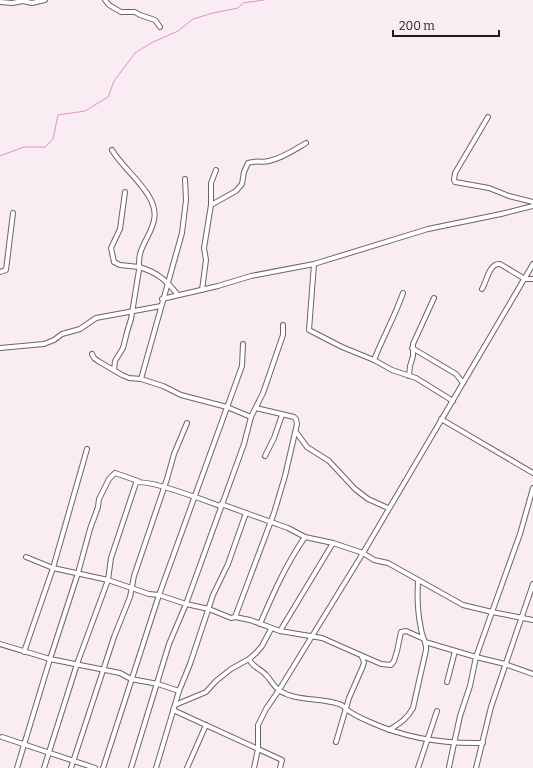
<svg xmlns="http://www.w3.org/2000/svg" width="533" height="768" viewBox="0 0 533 768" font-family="Bitter,serif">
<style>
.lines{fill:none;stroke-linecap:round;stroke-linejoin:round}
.stream{stroke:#e096c1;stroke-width:1}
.minor-casing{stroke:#6d6368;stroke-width:6}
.minor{stroke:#fff;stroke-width:4}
</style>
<rect width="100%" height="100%" fill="#f9edf3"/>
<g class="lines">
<polyline class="stream" points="0,156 24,147 45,147 53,139 58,115 85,111 108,97 114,81 135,53 151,43 178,31 193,19 213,13 238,8 243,3 264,0"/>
<g class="minor-casing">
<g id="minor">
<polyline points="105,0 109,5 121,12 135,12 140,15 155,20 160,27"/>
<polyline points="0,2 12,3 23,1 32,3 45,0"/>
<polyline points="488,117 455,173 454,180 455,182 489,188 509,196 533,202"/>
<path d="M112,150c11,20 48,45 42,70 -2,12 -11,22 -14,34 -1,4 -1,9 -1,13 18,5 28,14 39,28"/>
<path d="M211,205l25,-14 6,-7 2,-12 4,-9c7,-3 14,0 21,-2 14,-3 25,-11 37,-18"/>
<polyline points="314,264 309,330 342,347 374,360 392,370 416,378 453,401"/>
<polyline points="0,272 6,270 13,213"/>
<path d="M482,289c5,-8 7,-26 18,-25l25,15h8"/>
<polyline points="202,290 206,260 204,248 211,205 211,183 216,170"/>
<polyline points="162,299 218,286 251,276 314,264 428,229 501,214 533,206"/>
<polyline points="0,348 44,344 54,340 62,334 80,329 96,318 161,306"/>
<polyline points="412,348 456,374 463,383"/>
<polyline points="92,354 94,358 98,361 122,375 129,378 141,379 163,386 181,395 227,407 251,417"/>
<path d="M374,360c9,-23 21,-44 29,-67"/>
<polyline points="114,370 115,361 123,348 127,332 131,319 139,270 139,267 120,265 114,262 111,248 120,229 125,192"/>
<polyline points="409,376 410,366 413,356 413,344 434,298"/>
<polyline points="141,379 182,233 186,200 185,179"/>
<polyline points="441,419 533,473"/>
<polyline points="296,432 307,447 329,461 355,489 368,499 388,508"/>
<polyline points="265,456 274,438 282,415"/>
<polyline points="138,481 115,473 109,479 99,499 98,507 90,529 78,573 50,659 120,673 131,679 158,684 179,691"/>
<polyline points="221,504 246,513"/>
<polyline points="26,557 53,568 108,580 149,594 159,595 186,604 209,609 231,618 235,617 250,620 280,631 322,638 381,664 391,665 394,661 397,651 401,632 406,631 422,638"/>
<polyline points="235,617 274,513 285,476 297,424 296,419 294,417 256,408"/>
<path d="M260,624c13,-30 26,-60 45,-87"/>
<polyline points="280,631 333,543"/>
<polyline points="425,642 476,657 492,612 533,620"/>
<polyline points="0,644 50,659 17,768"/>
<polyline points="24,652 53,568 87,449"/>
<path d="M249,659c3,8 12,10 17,16 5,5 8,12 14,16 18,11 40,6 59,13 4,1 4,2 7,5 6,5 17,10 24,13 35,16 74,22 113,21"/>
<polyline points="447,682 455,651"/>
<polyline points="175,705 206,692 216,681 231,669 249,659 256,653 262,646 271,629"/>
<polyline points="173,710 282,760 280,768"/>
<path d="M389,730c11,-7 18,-11 24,-22l13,-58c1,-7 -4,-13 -5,-21 -3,-14 -4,-33 -3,-48"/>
<polyline points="2,737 95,768"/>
<polyline points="336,742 349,698 363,666 364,662 362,657"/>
<polyline points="449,767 460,716 470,686 476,657 505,664 533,674"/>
<path d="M44,768l33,-104 31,-84 3,-22 25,-75c9,-5 71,18 84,23"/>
<polyline points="71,768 114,637 130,597 134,576 167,479 174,454 187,423"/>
<polyline points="103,768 159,595 242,366 243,344"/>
<polyline points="131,768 169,644 186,604 244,444 251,417 263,393 283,335 283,325"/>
<polyline points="156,768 179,691 190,664 213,595 228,564 246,513 288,528 305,537 333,543 363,553 374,560 388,563 463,605 492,612 520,534 533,488"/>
<polyline points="187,768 206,725"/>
<polyline points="254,768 258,749 258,725 266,709 279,690 363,553 533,264"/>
<polyline points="418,768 437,711"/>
<polyline points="476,768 491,707 533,584"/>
</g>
</g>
<use href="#minor" class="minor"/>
</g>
<path d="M393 30v6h106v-6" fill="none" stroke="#201b1e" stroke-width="2"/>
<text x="399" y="30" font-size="12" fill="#201b1e" stroke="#f9edf3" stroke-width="3" paint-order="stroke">200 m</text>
</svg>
